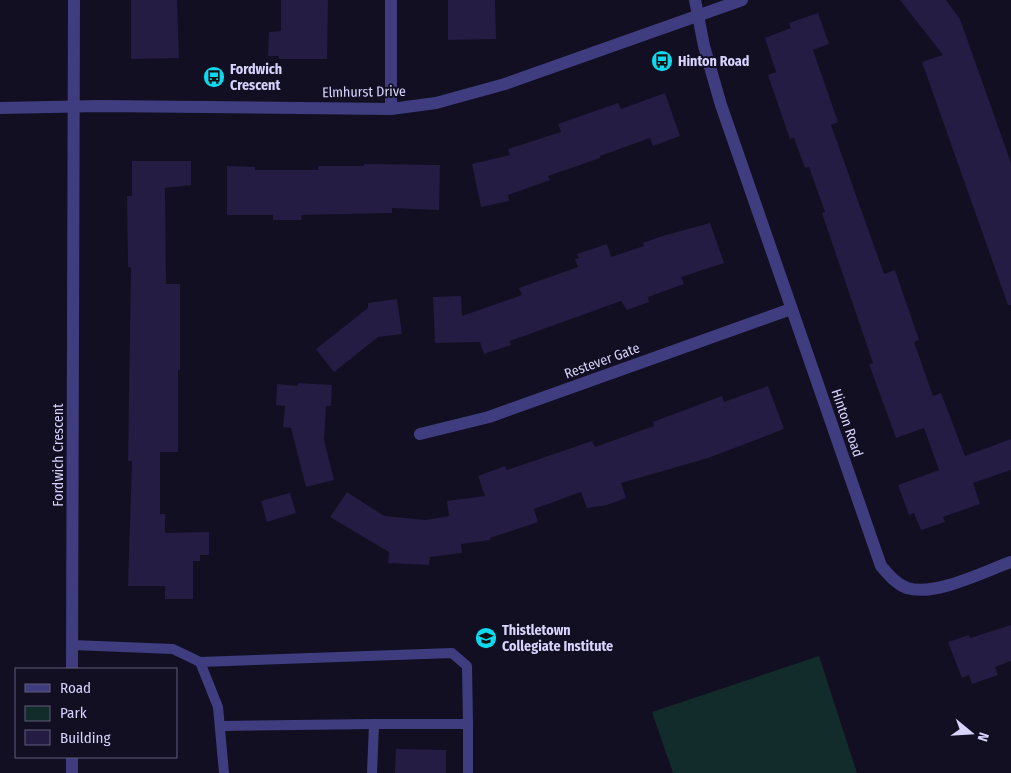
<svg xmlns="http://www.w3.org/2000/svg" width="1011" height="773" viewBox="0 0 1011 773" font-family="'Fira Sans Condensed',sans-serif">
<style>
.green{fill:#122c2b}
.building{fill:#241c42}
.lines{fill:none;stroke-linecap:round;stroke-linejoin:round}
.service{stroke:#3f3d7f;stroke-width:10}
.minor{stroke:#3f3d7f;stroke-width:12}
.labels{text-anchor:middle;dominant-baseline:central;stroke-width:4;stroke-linejoin:round;paint-order:stroke}
.poi-label{font-size:14px;font-weight:bold;fill:#d7d3fd;stroke:#120f22;text-anchor:start}
.street-label{font-size:14px;fill:#d7d3fd;stroke:#120f22}
</style>
<rect width="100%" height="100%" fill="#120f22"/>
<polygon class="green" points="819,656 857,773 673,773 652,712"/>
<g class="building">
<polygon points="131,0 177,0 179,58 131,59"/>
<polygon points="281,0 328,0 327,59 279,59 278,56 268,56 269,32 281,31"/>
<polygon points="448,0 495,0 496,39 448,40"/>
<polygon points="900,0 946,0 960,19 1011,163 1011,305 1008,305 922,62 943,55"/>
<polygon points="818,13 829,44 813,50 838,122 831,125 884,274 895,270 919,340 914,342 933,396 941,393 965,456 1011,439 1011,470 973,483 980,504 943,517 945,522 921,530 914,513 909,515 898,485 939,470 924,428 896,438 869,364 873,363 822,213 825,212 809,167 805,168 794,138 790,139 768,75 776,72 765,38 791,28 789,23"/>
<polygon points="665,93 680,136 653,146 650,138 600,156 600,158 548,176 550,180 508,195 509,201 481,207 472,164 510,155 508,149 561,132 558,124 618,103 621,109"/>
<polygon points="132,161 191,161 191,185 165,188 166,284 180,284 180,370 178,370 178,452 160,452 160,514 165,514 165,533 209,532 209,555 200,555 200,561 193,561 193,599 165,599 165,586 128,586 132,461 128,461 131,267 128,267 127,196 132,196"/>
<polygon points="364,164 440,165 439,210 392,208 392,213 301,215 302,220 273,220 273,215 227,215 227,166 255,167 255,170 318,170 318,166 364,166"/>
<polygon points="710,223 724,263 681,277 684,284 648,297 649,302 627,310 621,301 510,341 511,345 484,354 480,342 435,343 433,297 461,296 462,316 522,295 519,288 578,267 575,259 579,258 577,254 607,244 611,257 644,246 643,243 659,237"/>
<polygon points="397,299 402,334 378,337 334,372 316,349 368,308 368,303"/>
<polygon points="298,383 332,385 331,406 326,406 324,440 334,480 306,487 291,428 283,427 285,406 276,405 277,384 298,386"/>
<polygon points="768,386 784,429 708,458 621,483 626,498 607,505 587,508 581,492 534,509 538,522 490,538 490,540 461,544 462,553 430,557 429,565 388,563 389,552 330,517 347,492 384,516 426,520 449,516 447,501 485,496 478,476 505,466 507,470 592,441 595,447 654,426 653,422 722,396 724,402"/>
<polygon points="290,493 296,513 267,522 261,501"/>
<polygon points="1011,625 1011,661 995,667 998,675 972,684 969,675 962,678 948,642 969,635 970,638"/>
<polygon points="396,749 446,750 446,773 395,773"/>
</g>
<g class="lines">
<g class="service">
<polyline points="72,645 173,649 200,662 218,707 224,773"/>
<polyline points="200,662 452,653 467,666 468,724"/>
<polyline points="221,726 374,724"/>
<polyline points="372,773 374,724 468,724 468,773"/>
</g>
<g class="minor">
<polyline points="391,0 391,109"/>
<path d="M695,0l9,46 17,59 160,461c7,8 15,18 26,22 28,9 78,-17 104,-26"/>
<polyline points="0,108 99,106 391,109 436,103 505,84 742,0"/>
<polyline points="420,434 489,417 791,309"/>
<polyline points="72,669 74,0"/>
<polyline points="72,773 72,757"/>
</g>
</g>
<defs>
<g id="bus-disc" transform="scale(1.125)"><circle r="9.5" fill="#0dd9ef" stroke="#120f22"/><path d="M-5-6H5V4H4V6H2V4H-2V6H-4V4H-5ZM-3.5-4V0h7V-4ZM-3.5 1.2v1.5H-2V1.2ZM2 1.2v1.5H3.5V1.2Z" fill="#111"/></g>
<g id="school-disc" transform="scale(1.125)"><circle r="9.5" fill="#0dd9ef" stroke="#120f22"/><path d="M0-5L7-2L0 1L-7-2ZM-4 1L0 2.5L4 1V4Q0 6-4 4Z" fill="#111"/></g>
</defs>
<g fill-rule="evenodd">
<use href="#bus-disc" x="662" y="61"/>
<use href="#bus-disc" x="214" y="77"/>
<use href="#school-disc" x="486" y="638"/>
</g>
<g class="labels">
<g class="poi-label">
<text x="678" y="61">Hinton Road</text>
<text x="230" y="69">Fordwich<tspan x="230" dy="16">Crescent</tspan></text>
<text x="502" y="630">Thistletown<tspan x="502" dy="16">Collegiate Institute</tspan></text>
</g>
<g class="street-label">
<text transform="translate(364 92) rotate(-1)">Elmhurst Drive</text>
<text transform="translate(602 361) rotate(-20)">Restever Gate</text>
<text transform="translate(847 423) rotate(71)">Hinton Road</text>
<text transform="translate(58 455) rotate(-90)">Fordwich Crescent</text>
</g>
</g>
<rect x="15" y="668" width="162" height="90" fill="#120f22" stroke="#615d7a"/>
<rect x="25" y="684" width="25" height="8" fill="#3f3d7f" stroke="#615d7a"/>
<text x="60" y="693" font-size="15" fill="#d7d3fd">Road</text>
<rect x="25" y="706" width="25" height="15" fill="#122c2b" stroke="#615d7a"/>
<text x="60" y="718" font-size="15" fill="#d7d3fd">Park</text>
<rect x="25" y="730" width="25" height="15" fill="#241c42" stroke="#615d7a"/>
<text x="60" y="743" font-size="15" fill="#d7d3fd">Building</text>
<g transform="translate(971 733) rotate(108)" stroke="#120f22" stroke-width="4" paint-order="stroke">
<path d="M0-4L9 19L0 12L-9 19Z" fill="#d7d3fd"/>
<text y="-8" font-size="14" font-weight="bold" text-anchor="middle" fill="#d7d3fd">N</text>
</g>
</svg>
